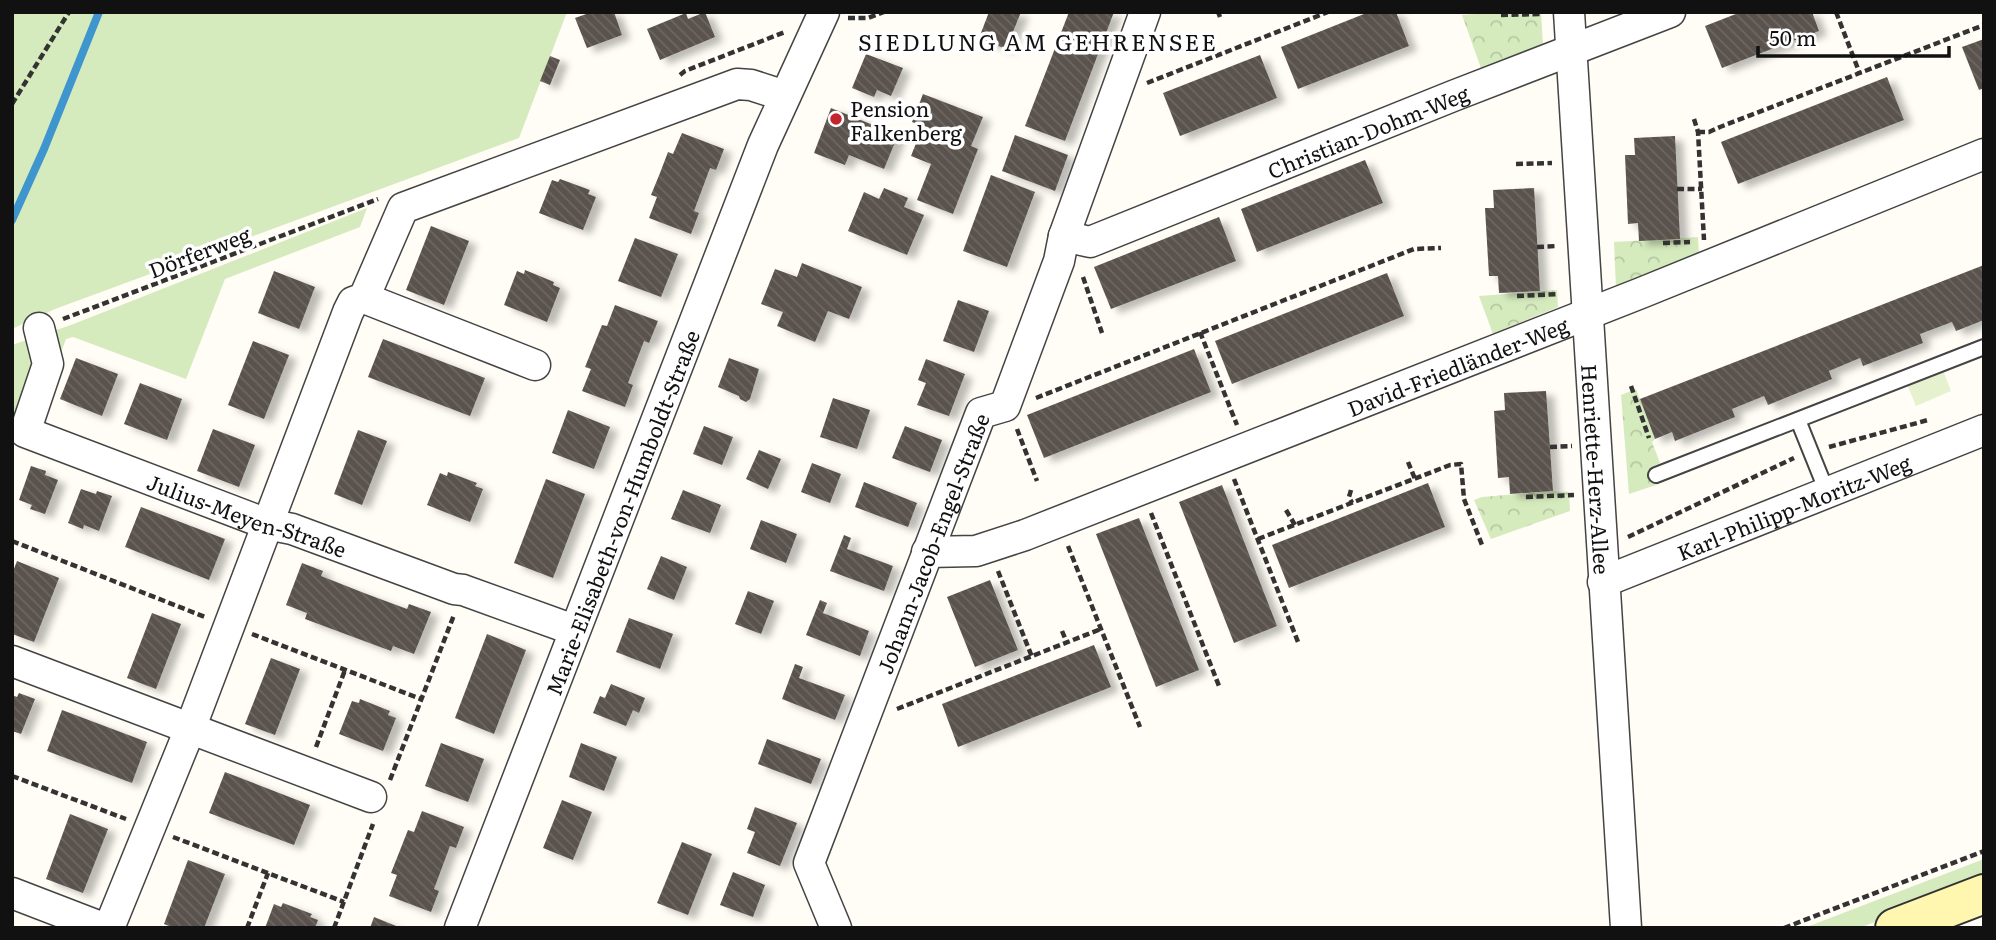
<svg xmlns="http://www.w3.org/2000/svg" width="1996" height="940" viewBox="0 0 1996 940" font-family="Literata,serif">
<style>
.grass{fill:#d5ebbd}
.park{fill:url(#park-crowns)}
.pitch{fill:#e6f2cf}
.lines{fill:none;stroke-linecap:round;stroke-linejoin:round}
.stream{stroke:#3f96cf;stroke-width:8}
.building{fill:url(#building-back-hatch);filter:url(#shadow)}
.lane-casing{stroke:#444;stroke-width:18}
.street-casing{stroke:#444;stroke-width:33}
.secondary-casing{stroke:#333;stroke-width:42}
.path{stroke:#333;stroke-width:4.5;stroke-dasharray:7 3.5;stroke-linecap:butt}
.lane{stroke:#fff;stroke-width:14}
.street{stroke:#fff;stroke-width:30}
.secondary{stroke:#fff6b0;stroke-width:38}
.poi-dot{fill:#c4262e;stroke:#fff;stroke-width:2.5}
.labels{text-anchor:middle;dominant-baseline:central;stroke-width:7;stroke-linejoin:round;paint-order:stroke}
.poi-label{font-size:21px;fill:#111;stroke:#fff;text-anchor:start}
.street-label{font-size:21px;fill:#111;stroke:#fff}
.neighbourhood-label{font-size:23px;letter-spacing:2px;fill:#111;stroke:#fff}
</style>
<defs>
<pattern id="park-crowns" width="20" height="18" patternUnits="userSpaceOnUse" patternTransform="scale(1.75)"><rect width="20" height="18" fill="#d5ebbd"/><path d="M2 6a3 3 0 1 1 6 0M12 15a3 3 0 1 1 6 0" fill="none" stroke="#b6c8a1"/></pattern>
<pattern id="building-back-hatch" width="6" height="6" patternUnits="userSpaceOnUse" patternTransform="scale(1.75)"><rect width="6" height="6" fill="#5a524d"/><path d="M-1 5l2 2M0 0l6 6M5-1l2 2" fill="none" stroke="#6d6662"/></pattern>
<filter id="shadow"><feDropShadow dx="8" dy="4.5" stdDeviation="3.5" flood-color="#0004"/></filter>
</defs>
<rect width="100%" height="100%" fill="#fffdf5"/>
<g class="grass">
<polygon points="12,12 567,12 519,138 55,309 12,329"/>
<polygon points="367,208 360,227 225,279 186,379 73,337 66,339 27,443 15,438 12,445 12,345 71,325"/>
<polygon points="1984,859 1984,880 1859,928 1804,928"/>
</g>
<g class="park">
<polygon points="1504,12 1541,12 1543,45 1482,71 1462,15"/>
<polygon points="1698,237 1699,254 1616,288 1614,242"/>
<polygon points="1557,290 1558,307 1493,334 1479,296"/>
<polygon points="1636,389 1655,439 1652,442 1660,463 1653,466 1659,484 1629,494 1621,395"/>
<polygon points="1553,491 1569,492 1570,511 1491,539 1474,500 1482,497"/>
</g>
<polygon class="pitch" points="1941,365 1951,391 1916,406 1905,379"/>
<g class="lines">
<polyline class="stream" points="12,220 44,149 99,12"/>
</g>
<g class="building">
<polygon points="592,12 614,12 622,35 587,48 575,18"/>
<polygon points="705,12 715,37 660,60 647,29 686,13 688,19"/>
<polygon points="989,12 1021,12 1006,49 979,38"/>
<polygon points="1069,12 1114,12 1065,141 1025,126"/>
<polygon points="1369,12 1396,12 1409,46 1298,89 1281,47"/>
<polygon points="1741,12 1812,12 1819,31 1722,68 1705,26"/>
<polygon points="1984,39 1984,88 1979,90 1962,47"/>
<polygon points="866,54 903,68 891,96 877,90 874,97 852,88"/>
<polygon points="1260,55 1277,98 1180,136 1163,93"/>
<polygon points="550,56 560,60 550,85 540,81"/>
<polygon points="1887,77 1904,120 1738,184 1721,142"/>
<polygon points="923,94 983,117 971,146 978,149 953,214 917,200 931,164 911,156 922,128 965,143 912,122"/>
<polygon points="831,108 898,135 884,169 849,155 845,165 814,153"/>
<polygon points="682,133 724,149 716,170 710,168 694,211 699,213 691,234 649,218 657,197 651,195 660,173 668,152 673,154"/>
<polygon points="1015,135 1068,155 1055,191 1002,171"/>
<polygon points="1675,136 1680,239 1639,241 1638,223 1628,224 1625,155 1635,155 1634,138"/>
<polygon points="1365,160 1383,203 1257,252 1241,209"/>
<polygon points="991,175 1035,192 1007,267 963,251"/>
<polygon points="560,179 590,190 588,194 596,197 583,230 539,213 552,180 558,182"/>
<polygon points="884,188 908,198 904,207 924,215 907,255 848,231 864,192 879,199"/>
<polygon points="1534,188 1540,291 1499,293 1498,276 1489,276 1485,208 1494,208 1493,190"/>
<polygon points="1219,217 1236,261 1111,309 1094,267"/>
<polygon points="431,226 469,241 444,305 406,290"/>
<polygon points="635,238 678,254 661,297 618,281"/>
<polygon points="802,263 862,287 849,319 828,311 815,342 777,326 783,312 761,304 775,269 797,277"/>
<polygon points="1984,265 1984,320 1956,331 1952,322 1920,334 1923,343 1863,366 1860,358 1829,371 1832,379 1768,405 1764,396 1732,409 1735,417 1675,441 1672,432 1655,439 1640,399"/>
<polygon points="525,270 554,282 553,285 560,288 547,322 504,305 517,271 524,274"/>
<polygon points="274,271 315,287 299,329 258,313"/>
<polygon points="1387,273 1404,316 1232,384 1215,341"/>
<polygon points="958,300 989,311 974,352 943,341"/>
<polygon points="615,305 658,321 649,343 644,341 628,383 633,385 625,407 582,391 591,369 585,367 602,325 607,326"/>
<polygon points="383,339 485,378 470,416 368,377"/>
<polygon points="253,341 289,355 264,419 228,405"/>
<polygon points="1194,349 1211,392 1044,458 1027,415"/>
<polygon points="76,358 118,374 102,416 60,399"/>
<polygon points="729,358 759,369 750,399 746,402 740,399 739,396 718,387"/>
<polygon points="926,359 965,374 949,416 917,405 926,383 918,380"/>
<polygon points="140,383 182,399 167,440 124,424"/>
<polygon points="1546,391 1553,491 1510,494 1509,477 1498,478 1494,411 1505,410 1504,393"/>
<polygon points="833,398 870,410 857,449 820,437"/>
<polygon points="568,410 610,427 594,469 552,453"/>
<polygon points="704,426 733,437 722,465 693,454"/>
<polygon points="905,426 942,440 930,472 892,458"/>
<polygon points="213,429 255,445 239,487 197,471"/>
<polygon points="358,430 387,441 362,505 334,494"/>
<polygon points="759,450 781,459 768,489 746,479"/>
<polygon points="812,463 841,474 830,503 801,492"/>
<polygon points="31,466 46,471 45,475 58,480 45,514 30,509 32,505 19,500"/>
<polygon points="448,472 477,483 475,486 483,489 470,522 427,505 440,473 447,476"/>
<polygon points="546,479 585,494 553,578 514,563"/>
<polygon points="864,482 917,503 908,527 855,507"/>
<polygon points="1428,483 1445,527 1289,588 1272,545"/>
<polygon points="1222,485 1277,626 1234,643 1179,502"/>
<polygon points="81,489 96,494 97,491 112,496 99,531 84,525 83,529 68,523"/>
<polygon points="683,490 721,505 710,533 671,519"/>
<polygon points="141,507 225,539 209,580 125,547"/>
<polygon points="1139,518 1199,670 1156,687 1096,534"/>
<polygon points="761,520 797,534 786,563 750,549"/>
<polygon points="844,535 851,538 847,549 893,566 884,591 830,571"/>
<polygon points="661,556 687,567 674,600 647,589"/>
<polygon points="17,561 59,578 34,642 12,634 12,574"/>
<polygon points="302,563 323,571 321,576 364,593 407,609 409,604 431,612 414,654 393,646 391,651 305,619 307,613 286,605"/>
<polygon points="990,580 1018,650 975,667 947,597"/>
<polygon points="748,591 774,601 761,634 735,624"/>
<polygon points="820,600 827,603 823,613 869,631 860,656 806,635"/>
<polygon points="152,613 181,624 156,689 127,678"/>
<polygon points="629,618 673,634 660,669 616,652"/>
<polygon points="487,634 526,650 494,734 455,718"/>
<polygon points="1094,645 1111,687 958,747 942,704"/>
<polygon points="271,658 300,669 275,735 245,724"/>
<polygon points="795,664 803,667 799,678 845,695 835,720 782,699"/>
<polygon points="611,684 645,698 639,713 633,710 626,726 593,713 600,696 605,698"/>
<polygon points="19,693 35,699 21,734 12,731 12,695 17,697"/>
<polygon points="360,699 390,711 388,715 396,718 383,751 339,734 352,701 359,703"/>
<polygon points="62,710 147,742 132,783 47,751"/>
<polygon points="767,739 821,759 811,784 758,764"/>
<polygon points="441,743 484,759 468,802 425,786"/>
<polygon points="581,743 617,757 604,791 569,777"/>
<polygon points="225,772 310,805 294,845 209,813"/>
<polygon points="562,800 592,812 573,860 543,848"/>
<polygon points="755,807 797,823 780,866 747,853 755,832 747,829"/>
<polygon points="422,811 464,827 456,848 450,846 434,889 439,891 431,912 389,896 397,875 391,873 408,830 414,832"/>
<polygon points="70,814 108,829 83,893 46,879"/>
<polygon points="682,842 712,854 688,915 657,903"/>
<polygon points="188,860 225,874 204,928 174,928 164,924"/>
<polygon points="733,872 765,885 753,917 720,905"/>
<polygon points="283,903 312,914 310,917 318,920 315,928 265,928 274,904 281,907"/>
<polygon points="374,917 401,928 370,928"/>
</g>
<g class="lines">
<g class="lane-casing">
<g id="lane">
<polyline points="1798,420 1827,492"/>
<polyline points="1656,475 1984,347"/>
</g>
</g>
<g class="street-casing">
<g id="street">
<path id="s1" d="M1569,12l57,916"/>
<path id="s2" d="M1064,236l26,6 363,-146 217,-84"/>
<polyline points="364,298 535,365"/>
<path id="s3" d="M39,328l9,36 -23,68 242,92 25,5 162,60 9,1 111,40"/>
<path id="s4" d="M927,552l49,-1 49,-16 616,-242 343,-139"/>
<path id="s5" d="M1603,582l381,-152"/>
<polyline points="12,661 371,797"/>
<polyline points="12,893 103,928"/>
<polyline points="109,928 190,729 348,312 353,302 364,298 403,208 737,84 751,85 785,96"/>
<path id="s6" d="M460,928l303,-783 61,-133"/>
<path id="s7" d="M836,928l-27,-65 172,-450 24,-7 54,-145 5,-25 81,-224"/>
</g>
</g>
<g class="secondary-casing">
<polyline id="secondary" points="1895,928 1984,894"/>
</g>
<g class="path">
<polyline points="1218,12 1220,17"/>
<polyline points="1836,12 1860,74"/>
<polyline points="1501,15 1542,14"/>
<polyline points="848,18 868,18 884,12"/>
<polyline points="680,75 685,71 785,32"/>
<polyline points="1147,83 1328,12"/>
<polyline points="12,104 69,12"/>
<polyline points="1694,119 1698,132 1704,240"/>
<polyline points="1698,132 1709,132 1720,127 1984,25"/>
<polyline points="1516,164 1552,163"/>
<polyline points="1677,189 1702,189"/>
<polyline points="1663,243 1690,242"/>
<polyline points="1537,247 1557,246"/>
<polyline points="1083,277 1102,333"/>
<polyline points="1517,296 1559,294"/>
<polyline points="63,319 378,199"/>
<polyline points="1200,332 1237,425"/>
<polyline points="1631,386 1649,438"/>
<polyline points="1036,398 1414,249 1441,248"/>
<polyline points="1017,429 1037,481"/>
<polyline points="1550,447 1572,446"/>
<polyline points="1829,447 1928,420"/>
<polyline points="1408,462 1415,479"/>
<polyline points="1234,479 1298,642"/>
<polyline points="1351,490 1349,497 1352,503"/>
<polyline points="1526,497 1574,495"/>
<polyline points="1286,510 1295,525"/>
<polyline points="1151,513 1219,686"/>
<polyline points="1628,537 1794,458"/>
<polyline points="1258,539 1450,465 1461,464 1464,499 1482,545"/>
<polyline points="12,541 205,617"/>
<polyline points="1068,546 1140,727"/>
<polyline points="998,571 1032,657"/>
<polyline points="1062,631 1067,643"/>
<polyline points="252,634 421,699"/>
<polyline points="897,709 1101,629"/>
<polyline points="316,747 345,670"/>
<polyline points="12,776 126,819"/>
<polyline points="390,780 454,615"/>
<polyline points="173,837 344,902"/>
<polyline points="247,928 268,873"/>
<polyline points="334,928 373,824"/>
<polyline points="1784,928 1984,851"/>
</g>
<use href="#lane" class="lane"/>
<use href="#street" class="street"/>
<use href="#secondary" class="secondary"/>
</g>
<circle class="poi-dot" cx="836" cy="119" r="7"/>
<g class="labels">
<g class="poi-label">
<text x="850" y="107">Pension<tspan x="850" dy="24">Falkenberg</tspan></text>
</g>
<g class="street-label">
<text stroke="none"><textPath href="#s2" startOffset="326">Christian-Dohm-Weg</textPath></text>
<text transform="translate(199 251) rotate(-21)">Dörferweg</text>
<text stroke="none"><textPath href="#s4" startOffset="565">David-Friedländer-Weg</textPath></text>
<text stroke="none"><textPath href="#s1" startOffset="458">Henriette-Herz-Allee</textPath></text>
<text stroke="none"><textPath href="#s5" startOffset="205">Karl-Philipp-Moritz-Weg</textPath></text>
<text stroke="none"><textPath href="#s6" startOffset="446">Marie-Elisabeth-von-Humboldt-Straße</textPath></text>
<text stroke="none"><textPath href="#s3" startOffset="346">Julius-Meyen-Straße</textPath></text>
<text stroke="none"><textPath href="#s7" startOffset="413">Johann-Jacob-Engel-Straße</textPath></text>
</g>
<g class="neighbourhood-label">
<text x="1038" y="41">SIEDLUNG AM GEHRENSEE</text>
</g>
</g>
<rect width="1996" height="940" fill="none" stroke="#111111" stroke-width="28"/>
<path d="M1758 46v10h191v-10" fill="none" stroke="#111111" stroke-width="3.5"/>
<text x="1769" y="46" font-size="21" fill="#111111" stroke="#ffffff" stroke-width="5" paint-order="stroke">50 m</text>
</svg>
